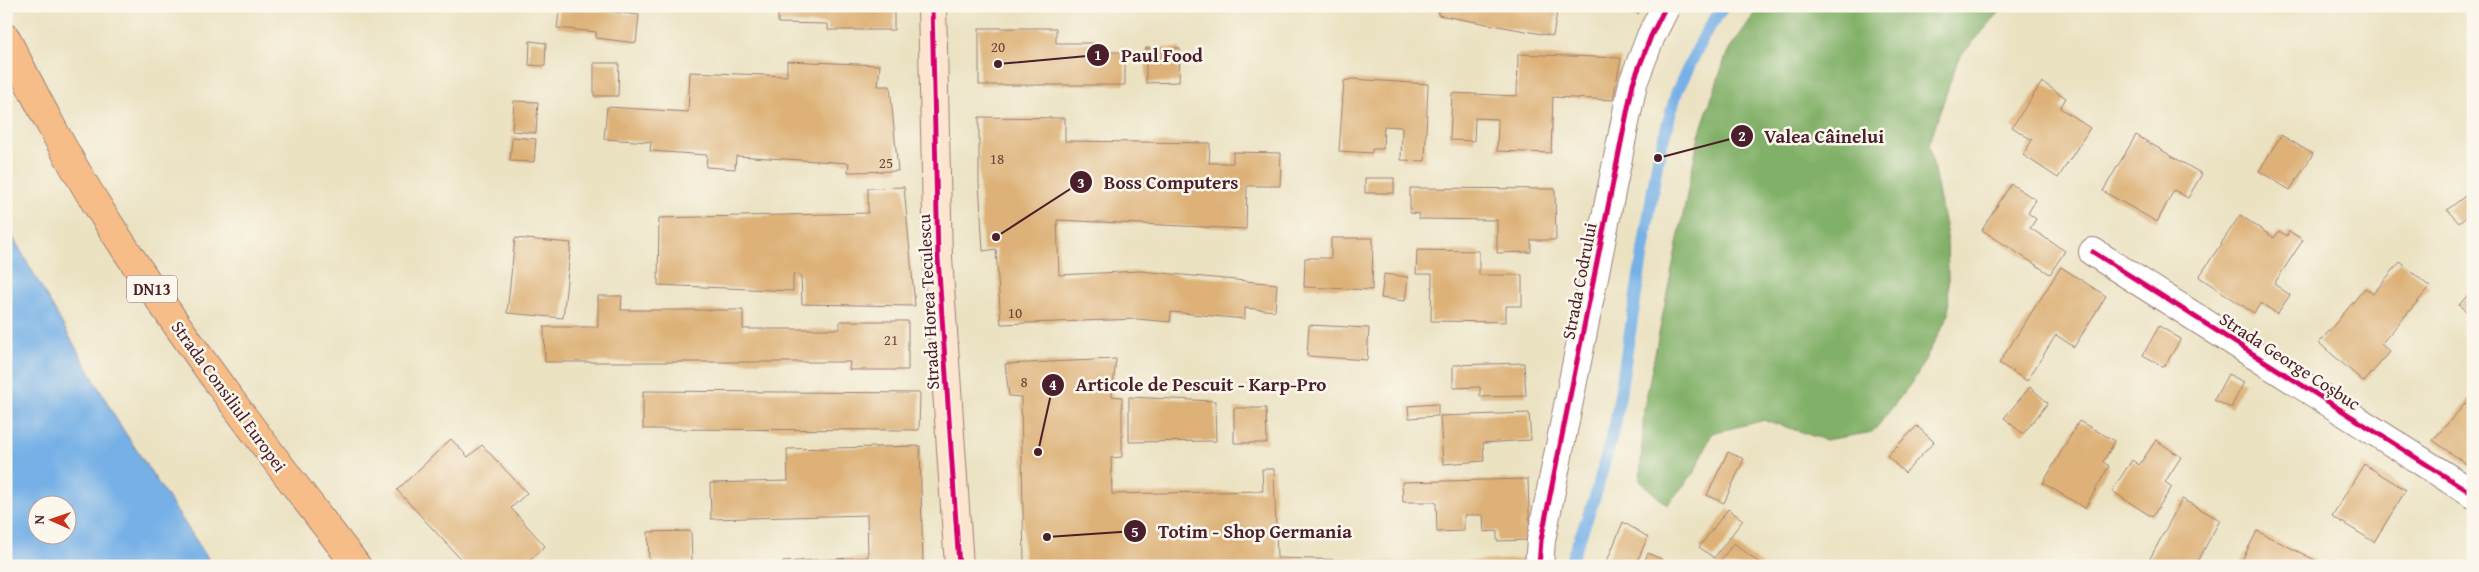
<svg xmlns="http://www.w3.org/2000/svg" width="2479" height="572" viewBox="0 0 2479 572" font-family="'Gentium Book Plus',serif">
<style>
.forest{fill:#81b068;stroke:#66684a}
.water{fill:#76b0e6;stroke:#606888;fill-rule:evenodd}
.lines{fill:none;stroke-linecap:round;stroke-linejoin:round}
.stream{stroke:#76b0e6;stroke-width:12}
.building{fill:#ddb177}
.street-casing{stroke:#9a8076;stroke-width:30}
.secondary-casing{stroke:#9a8076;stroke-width:30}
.highway-casing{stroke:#9a8076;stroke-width:30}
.street{stroke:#fff;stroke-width:28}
.secondary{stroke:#fce5cf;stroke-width:28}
.highway{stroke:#f7bd88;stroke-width:28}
.cycleway-casing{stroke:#fbf7ec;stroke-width:8}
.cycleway{stroke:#d6006c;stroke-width:5}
.labels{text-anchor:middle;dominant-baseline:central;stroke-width:5;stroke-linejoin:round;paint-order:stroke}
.number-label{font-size:15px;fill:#6f443e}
.shield{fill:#fbf7ec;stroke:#7f6065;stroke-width:1}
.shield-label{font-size:16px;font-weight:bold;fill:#4a1f2b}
.street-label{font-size:18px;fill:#4a1f2b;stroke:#fbf7ec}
.leader{fill:none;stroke:#4a1f2b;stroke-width:2}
.callout-dot{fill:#4a1f2b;stroke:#fbf7ec;stroke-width:2}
.mark-label{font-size:15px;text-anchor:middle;font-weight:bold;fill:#fff}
.callout-label{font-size:19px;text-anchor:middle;font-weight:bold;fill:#4a1f2b;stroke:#fbf7ec;stroke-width:5;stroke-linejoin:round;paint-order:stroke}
</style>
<rect width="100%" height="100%" fill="#fbf7ec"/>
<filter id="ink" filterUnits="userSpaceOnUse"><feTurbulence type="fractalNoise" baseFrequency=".02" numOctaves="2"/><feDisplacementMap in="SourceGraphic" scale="10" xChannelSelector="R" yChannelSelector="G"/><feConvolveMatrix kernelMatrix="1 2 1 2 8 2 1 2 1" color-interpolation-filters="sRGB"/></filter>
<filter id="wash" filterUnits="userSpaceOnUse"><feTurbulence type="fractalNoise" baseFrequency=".0096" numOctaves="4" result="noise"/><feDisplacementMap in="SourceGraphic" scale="20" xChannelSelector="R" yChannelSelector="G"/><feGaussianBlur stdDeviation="1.12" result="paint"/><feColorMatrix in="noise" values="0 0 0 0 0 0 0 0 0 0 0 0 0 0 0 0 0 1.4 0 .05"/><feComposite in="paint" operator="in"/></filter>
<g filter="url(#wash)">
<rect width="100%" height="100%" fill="#ebe2c2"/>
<polygon class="forest" points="1760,6 2005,6 1958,59 1929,144 1947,236 1949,314 1916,377 1873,432 1825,440 1765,420 1712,433 1694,473 1667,505 1640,481 1644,408 1699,135 1727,53"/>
<path class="water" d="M6,225l112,197 95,144h-207zM38,504h30v30h-30z"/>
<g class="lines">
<polyline class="stream" points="1569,566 1594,500 1615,425 1658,158 1677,91 1706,32 1724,6"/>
</g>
<g id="blocks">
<g class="building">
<polygon points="560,6 639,15 636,43 596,38 596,32 557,28"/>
<polygon points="778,6 894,6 894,30 828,30 828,24 778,23"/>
<polygon points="1439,6 1558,6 1553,36 1438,15"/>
<polygon points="1621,6 1643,6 1638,14"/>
<polygon points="979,28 1056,28 1056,43 1093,43 1094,52 1125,52 1125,85 979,85"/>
<polygon points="530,41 546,43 545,66 529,65"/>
<polygon points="1146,48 1180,48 1179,82 1146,83"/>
<polygon points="1518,54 1621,58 1613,100 1553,97 1551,153 1497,151 1498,119 1475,118 1474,141 1450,140 1452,93 1517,96"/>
<polygon points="787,61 880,65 878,86 890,86 898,171 848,172 849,163 736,156 735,169 706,167 707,155 650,151 651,142 604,139 607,107 688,112 690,72 787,76"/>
<polygon points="594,63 619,63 618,96 594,96"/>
<polygon points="1352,79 1428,84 1425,161 1401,160 1402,127 1384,126 1383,149 1372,149 1372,153 1339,151 1344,81"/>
<polygon points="2042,82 2066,98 2060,108 2090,128 2058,178 2023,155 2032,140 2012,127"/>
<polygon points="514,101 538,102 536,133 512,131"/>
<polygon points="979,117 1065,118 1065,141 1210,143 1209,163 1233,163 1233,152 1281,153 1280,186 1247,186 1246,229 1057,220 1059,275 1141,271 1277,284 1275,311 1245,308 1245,319 1171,312 1170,322 1137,319 1001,324 996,249 983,251 979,181"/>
<polygon points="2136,135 2202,174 2188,198 2174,190 2157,222 2103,191"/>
<polygon points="2281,135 2313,154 2290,190 2259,171"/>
<polygon points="512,137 536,139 534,162 510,161"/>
<rect x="1365" y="178" width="29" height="15"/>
<polygon points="2011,184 2036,200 2028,213 2036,219 2030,228 2065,251 2050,274 1982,230"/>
<polygon points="904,187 915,306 802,304 801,275 793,274 793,291 658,285 659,218 868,213 868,188"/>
<polygon points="1410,188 1555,189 1556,240 1531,240 1531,252 1497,253 1497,220 1419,219 1420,214 1410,213"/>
<polygon points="2473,190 2473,211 2459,223 2447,210"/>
<polygon points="2240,215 2274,238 2279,231 2287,236 2289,231 2303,240 2274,284 2290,295 2277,314 2261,303 2254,313 2199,277"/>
<polygon points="515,238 571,243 563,318 507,313"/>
<polygon points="1331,238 1373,238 1372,290 1304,287 1305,258 1331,258"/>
<polygon points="1417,250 1479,251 1479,275 1522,275 1522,306 1506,306 1506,322 1431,321 1432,274 1416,274"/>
<polygon points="2400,262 2430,287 2381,344 2390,352 2364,382 2319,343 2365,288 2373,294"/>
<polygon points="2061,267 2106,296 2074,347 2056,335 2027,381 1999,363"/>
<polygon points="1384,274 1408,277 1405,301 1381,298"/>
<polygon points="2473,289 2473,317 2459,305"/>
<polygon points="598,296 622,296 621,310 743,310 743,329 840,329 840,321 908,321 908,370 849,370 850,362 545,362 544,327 598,327"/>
<polygon points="1309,325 1369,328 1367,360 1307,356"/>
<polygon points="2159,326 2181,339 2164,367 2143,355"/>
<polygon points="1116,359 1112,396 1122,397 1122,457 1111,458 1112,494 1263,491 1262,469 1274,469 1277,558 1424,562 1527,559 1525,566 1024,566 1021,397 1009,396 1005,364"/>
<polygon points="1524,363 1526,396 1480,397 1480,387 1453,388 1453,365"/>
<polygon points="2228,374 2244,382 2231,408 2214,400"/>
<polygon points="2030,387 2048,403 2023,434 2004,418"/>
<polygon points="643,391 920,393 919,430 643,429"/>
<polygon points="2473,395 2473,466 2471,468 2433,440"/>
<polygon points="1129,397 1215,401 1216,441 1129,442"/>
<polygon points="1438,404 1438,416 1409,418 1408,406"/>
<polygon points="1234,408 1266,408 1267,443 1234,443"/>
<polygon points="1529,413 1531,440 1483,443 1484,461 1443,464 1440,416"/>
<polygon points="2079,421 2115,441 2103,462 2109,466 2085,508 2043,483"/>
<polygon points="1917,426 1934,442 1905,473 1887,456"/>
<polygon points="451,439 468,457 482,445 527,493 511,508 545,546 524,566 467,566 397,490"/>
<polygon points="2156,440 2181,457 2165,482 2172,487 2152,517 2112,491 2132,460 2139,465"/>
<polygon points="920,446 923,566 783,566 783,562 868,557 867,515 711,519 710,483 788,481 787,449"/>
<polygon points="1728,452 1744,459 1724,503 1707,495"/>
<polygon points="2364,464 2406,490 2374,542 2332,516"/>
<polygon points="1528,479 1530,540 1497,541 1497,531 1484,532 1483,515 1464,515 1464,531 1437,532 1436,502 1403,502 1402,482"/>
<polygon points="2182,499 2220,520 2195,566 2146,566"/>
<polygon points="1728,509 1743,520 1714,558 1699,547"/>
<polygon points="1623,522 1648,537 1635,566 1605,566"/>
<polygon points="691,531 692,561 649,562 648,532"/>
<polygon points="2257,531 2315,560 2312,566 2239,566"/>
<polygon points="1734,543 1763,566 1716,566"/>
<polygon points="1648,553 1663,560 1661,566 1642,566"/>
<polygon points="759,563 759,566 735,566 735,564"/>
</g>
</g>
</g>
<g filter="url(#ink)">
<use href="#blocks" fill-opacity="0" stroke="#9a8076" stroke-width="1"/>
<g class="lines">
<g class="street-casing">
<g id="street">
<polyline points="2093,252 2473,494"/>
<polyline points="1539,566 1541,540 1633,83 1651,36 1666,6"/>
</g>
</g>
<g class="secondary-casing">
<polyline id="secondary" points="932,6 938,258 959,566"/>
</g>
<g class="highway-casing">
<path id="highway" d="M6,38c30,60 60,119 96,175 78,123 166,238 255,353"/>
</g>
<use href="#street" class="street"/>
<use href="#secondary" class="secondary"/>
<use href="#highway" class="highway"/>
<g class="cycleway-casing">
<g id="cycleway">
<polyline points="932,6 938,258 959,566"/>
<polyline points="2093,252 2473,494"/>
<polyline points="1539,566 1541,540 1633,83 1651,36 1666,6"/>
</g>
</g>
<use href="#cycleway" class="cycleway"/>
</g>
</g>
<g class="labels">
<g class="number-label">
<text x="998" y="46">20</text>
<text x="997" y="158">18</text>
<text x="886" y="162">25</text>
<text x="1015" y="312">10</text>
<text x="891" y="339">21</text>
<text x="1024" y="381">8</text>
</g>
<rect class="shield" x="127" y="275.5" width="50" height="27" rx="4"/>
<g class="shield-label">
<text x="152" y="289">DN13</text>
</g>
<g class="street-label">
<text transform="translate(1579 281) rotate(-79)">Strada Codrului</text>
<text transform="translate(928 302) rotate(-93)">Strada Horea Teculescu</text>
<text transform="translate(2290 361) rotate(33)">Strada George Coșbuc</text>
<text transform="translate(229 396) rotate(54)">Strada Consiliul Europei</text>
</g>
</g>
<path class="leader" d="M998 64L1098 55M1658 158L1742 136M996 237L1081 182M1038 452L1053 385M1047 537L1135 531"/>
<g class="callout-dot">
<circle cx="998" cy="64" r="5"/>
<circle cx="1658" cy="158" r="5"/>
<circle cx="996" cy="237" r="5"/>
<circle cx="1038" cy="452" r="5"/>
<circle cx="1047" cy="537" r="5"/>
<circle cx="1098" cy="55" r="12"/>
<circle cx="1742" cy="136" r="12"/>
<circle cx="1081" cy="182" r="12"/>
<circle cx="1053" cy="385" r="12"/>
<circle cx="1135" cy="531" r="12"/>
</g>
<g class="mark-label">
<text x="1098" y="60">1</text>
<text x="1742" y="141">2</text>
<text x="1081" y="188">3</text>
<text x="1053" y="390">4</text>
<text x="1135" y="537">5</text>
</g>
<g class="callout-label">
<text x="1162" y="62">Paul Food</text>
<text x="1824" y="143">Valea Câinelui</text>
<text x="1171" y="189">Boss Computers</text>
<text x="1201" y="391">Articole de Pescuit - Karp-Pro</text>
<text x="1255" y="538">Totim - Shop Germania</text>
</g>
<rect width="2479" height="572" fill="none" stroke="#fbf7ec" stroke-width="25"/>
<g transform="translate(52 520) rotate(272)"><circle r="24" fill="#fbf7ec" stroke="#b4a19f"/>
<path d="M0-4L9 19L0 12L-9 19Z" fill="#c8321e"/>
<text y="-8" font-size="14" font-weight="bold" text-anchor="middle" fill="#4a1f2b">N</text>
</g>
</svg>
